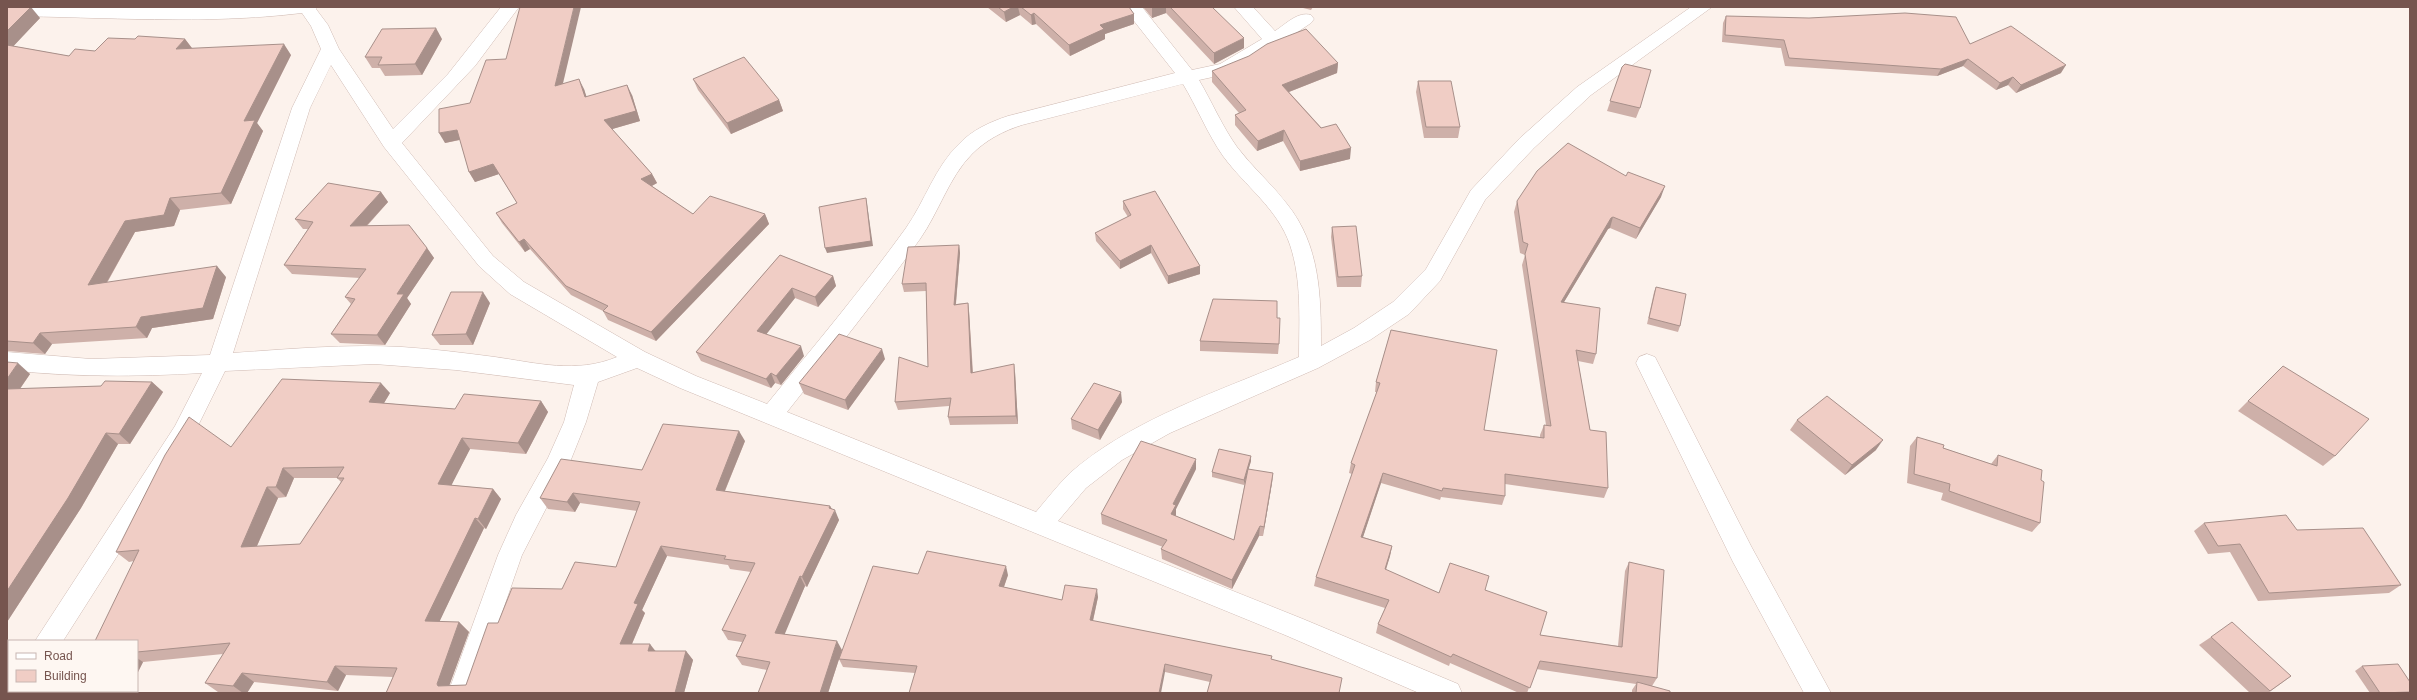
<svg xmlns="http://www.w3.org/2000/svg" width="2417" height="700" viewBox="0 0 2417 700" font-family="Helvetica,sans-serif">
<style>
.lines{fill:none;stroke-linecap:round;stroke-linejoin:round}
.minor-casing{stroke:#d0bbb4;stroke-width:1}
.minor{fill:#fff;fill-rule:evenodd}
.wall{fill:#ceb0a9;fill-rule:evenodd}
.shaded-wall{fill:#a8908a}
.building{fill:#f0cdc5;stroke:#a8908a;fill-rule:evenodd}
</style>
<rect width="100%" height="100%" fill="#fcf2ec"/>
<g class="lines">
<g class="minor-casing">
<g id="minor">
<path d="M7,7h311l-2,2 12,16 11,24 54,80 55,-55 53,-67h18l-44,59 -73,77 91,113 31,26 121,70 51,24 71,28c47,-58 95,-115 139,-176 19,-27 29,-61 53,-84 13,-14 31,-22 49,-28l167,-43 -52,-66h19l50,63 28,-6 42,-25 -28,-32h19l22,24c11,-7 23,-20 36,-16l3,4 -3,4 -63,42 -17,8 -32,7c13,22 23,46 38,67 15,20 35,37 50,57 33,41 34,91 34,142l33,-18 39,-26 33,-33 45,-79 49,-52 57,-51 114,-80h21l-121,88 -57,53 -49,52 -45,81 -31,33 -39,26 -52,28 -148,65 -48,27 -36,28 -28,33 245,98 155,65 4,9h-43l-134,-58 -605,-247 -43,-20 -39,14 -12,40 -16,40 -48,93 -48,138h-26l50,-138 18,-40 32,-57 16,-36 10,-37 -118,-15 -82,-6 -149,7 -34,69 -128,201h-28l140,-215 27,-53c-66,4 -130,4 -195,-3v-18l84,7 119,-4 82,-247 29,-59 -10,-23 -9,-13c-98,12 -197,4 -295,3zM331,65l53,82 95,119 31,28 107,63c-41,17 -80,6 -122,0 -31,-4 -62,-8 -93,-10 -57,-3 -113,2 -169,6l77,-245zM1183,84c14,23 24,49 40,72 22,30 55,53 67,89 12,36 9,75 9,112 -76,33 -166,61 -229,116 -12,12 -23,26 -34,39l-249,-100c45,-57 91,-114 133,-173 19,-27 29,-62 52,-85 14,-14 31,-23 50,-29z"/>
<polygon points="1647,354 1655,357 1751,546 1831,693 1804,693 1733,562 1636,363 1639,357"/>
<polygon points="9,681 9,691 29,691 28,693 7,693 7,682"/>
</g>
</g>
<use href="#minor" class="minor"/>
</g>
<g class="wall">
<polygon points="7,7 40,18 13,46 69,56 95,51 135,39 185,39 192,48 291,55 257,123 263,131 231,204 180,210 174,226 135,232 107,283 226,277 213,319 152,328 147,338 52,344 45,354 7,351"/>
<polygon points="987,7 1129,7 1134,14 1134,24 1105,34 1105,39 1070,56 1036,24 1032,25 1020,15 1006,22"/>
<polygon points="1143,7 1212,7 1244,48 1214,64 1166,13 1152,18"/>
<polygon points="1299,7 1313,7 1311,10"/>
<polygon points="1726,16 1970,44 2061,73 2016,93 2008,85 1996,90 1963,66 1937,76 1785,66 1781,48 1722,42 1723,23"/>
<polygon points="442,39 422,75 385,76 380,68 372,68 365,57"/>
<polygon points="506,59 563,83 584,89 586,97 632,95 640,121 612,129 652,174 657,183 652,186 693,214 765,214 769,224 656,341 608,320 603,311 571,295 530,249 525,252 502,223 496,213 517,203 499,174 475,182 469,172 460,140 445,143 470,103"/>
<polygon points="1338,63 1337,73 1289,92 1350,159 1300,171 1283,141 1257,151 1235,125 1235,115 1239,113 1212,82 1212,71"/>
<polygon points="1622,67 1640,108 1636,118 1607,111"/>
<polygon points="693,79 779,100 783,111 731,134 698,90"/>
<polygon points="1418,81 1460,127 1458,138 1424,138 1416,92"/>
<polygon points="381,192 388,202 367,226 427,248 434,258 407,298 411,304 385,345 340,343 331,334 351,304 345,297 360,278 292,274 284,265 308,229 303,229 295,219"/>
<polygon points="1661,197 1636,239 1610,228 1608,229 1564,302 1596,354 1593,364 1578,361 1590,430 1608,488 1604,498 1505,484 1505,496 1502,505 1441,497 1440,500 1381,483 1363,537 1392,546 1390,556 1386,570 1439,593 1485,590 1540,635 1618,646 1625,571 1629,562 1657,678 1652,686 1670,693 1632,693 1632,690 1636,684 1536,669 1527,693 1519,693 1450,663 1449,666 1376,633 1378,624 1385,608 1314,586 1316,577 1352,474 1349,473 1351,463 1377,392 1375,392 1376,382 1391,330 1484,430 1540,437 1540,435 1544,425 1546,425 1522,265 1525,255 1520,253 1514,212 1517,201"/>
<polygon points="1123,201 1200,266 1200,274 1168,284 1151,253 1120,269 1096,241 1095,233 1128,217 1123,209"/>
<polygon points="1332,227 1362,276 1361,287 1337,287 1331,237"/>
<polygon points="959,245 960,253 956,304 968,303 969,311 973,372 1015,372 1018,424 950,425 948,417 949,406 898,410 895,402 928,367 926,291 904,292 902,284"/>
<polygon points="780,255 833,276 836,286 818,307 795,298 766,334 804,356 781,385 775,383 771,388 701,361 696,352"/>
<polygon points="1656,287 1680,326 1678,332 1647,324 1654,292"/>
<polygon points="490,303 473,345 440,345 432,335"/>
<polygon points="1277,318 1279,344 1278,354 1200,351 1200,341"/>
<polygon points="885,359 848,410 804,394 799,383"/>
<polygon points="7,362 30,374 20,389 101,386 152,382 163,392 130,444 118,444 81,508 7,622"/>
<polygon points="2283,366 2335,456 2323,466 2238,411"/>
<path d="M390,393l-6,10 71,6 86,-8 7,11 -22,42 -56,-5 -19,36 42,4 8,10 -15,30 -2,-1 -45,94h20l10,10 -20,53h17l32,-62 64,-34 54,-22 21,-56 -57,-8 -5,9 -27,-3 -8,-11 205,-57 -20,50 105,15 2,3 7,11 -32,67 -2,-1 -21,48 58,16 76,-76 90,1 -4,12 58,13 36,-3 -5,24 179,35 -62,26 -45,-10 -250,1 -72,-6 -4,-8 -11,34h-70l9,-23 -25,-5 -6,-9 6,-14 -14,-2 -6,-10 29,-58 -21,-3 -2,-4 -61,-9 -25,54 3,3 -13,31 24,7h30l7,9 -9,33h-298l7,-16 -47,-2 -8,16 -84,-9 -7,11h-19l-10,-1 -13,-9 18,-29 -80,8 -6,12v-33l-3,-80 -5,1 -13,-10 115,-105zM294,478h43l4,4 -41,62 -43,2 21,-48 8,-1z"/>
<polygon points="1122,402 1100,440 1072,429 1071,419"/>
<polygon points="1797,420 1876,450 1845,475 1790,430"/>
<polygon points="1917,437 1943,448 1991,464 1998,455 2041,480 2040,523 2032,532 1941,500 1943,493 1907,483 1910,446"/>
<polygon points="1251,456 1251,461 1248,470 1273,473 1272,483 1263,536 1259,536 1232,589 1162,559 1161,549 1163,547 1102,524 1101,514 1196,469 1176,509 1176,516 1234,540 1246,477 1244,485 1212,477 1212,472"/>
<polygon points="2204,523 2297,530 2401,585 2389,593 2258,601 2230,552 2208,554 2194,531"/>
<polygon points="2211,637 2291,676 2268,693 2250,693 2199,645"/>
<polygon points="2362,666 2410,682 2410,693 2370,693 2355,671"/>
<polygon points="78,691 128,691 127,693 81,693"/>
</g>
<g class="shaded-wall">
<polygon points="31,7 40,18 7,53 7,31"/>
<polygon points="574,7 581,7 560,96 555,86"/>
<polygon points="1013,7 1018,7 1020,15 1006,22 1004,12"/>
<polygon points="1152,7 1166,7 1166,13 1152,18"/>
<polygon points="1034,13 1036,24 1032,25 1031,15"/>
<polygon points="1134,14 1134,24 1105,34 1105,39 1070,56 1069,45 1100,25"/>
<polygon points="436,28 442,39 422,75 415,64"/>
<polygon points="1244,38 1244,48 1214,64 1214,53"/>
<polygon points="185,39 194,51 176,49"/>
<polygon points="284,44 291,55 257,123 263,131 231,204 221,193 244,121"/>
<polygon points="1968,59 1963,66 1937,76 1941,69"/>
<polygon points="1338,63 1337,73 1281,95 1282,85"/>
<polygon points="2066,65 2061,73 2016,93 2021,85"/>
<polygon points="2013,77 2008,85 1996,90 2000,83"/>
<polygon points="579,79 584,89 590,107 585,97"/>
<polygon points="627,85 632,95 640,121 609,130 604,120"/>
<polygon points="779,100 783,111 731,134 727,123"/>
<polygon points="457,130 463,139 445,143 439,133"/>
<polygon points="1284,130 1283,141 1257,151 1258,141"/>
<polygon points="1351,148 1350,159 1300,171 1300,161"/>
<polygon points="493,164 499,174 475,182 469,172"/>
<polygon points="652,174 657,183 646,189 641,179"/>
<polygon points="1665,186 1661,197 1636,239 1640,228"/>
<polygon points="381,192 388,202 357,236 350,226"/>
<polygon points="170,198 180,210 174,226 135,232 99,296 88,285 125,221"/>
<polygon points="866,198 867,204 873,246 827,253 825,248"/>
<polygon points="765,214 769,224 656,341 651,332"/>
<polygon points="1613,217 1610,228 1608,229 1558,312 1561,302 1611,218"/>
<polygon points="524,239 530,249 525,252 519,242"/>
<polygon points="959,245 960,253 955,313 954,305"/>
<polygon points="1151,245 1151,253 1120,269 1120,261"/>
<polygon points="427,248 434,258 407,298 411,304 385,345 377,335 397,294"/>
<polygon points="217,266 226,277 213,319 152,328 147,338 136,327 141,317"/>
<polygon points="1200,266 1200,274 1168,284 1168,276"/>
<polygon points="833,276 836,286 818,307 815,297"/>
<polygon points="792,288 795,298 761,341 757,331"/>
<polygon points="483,292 490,303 473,345 466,334"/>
<polygon points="968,303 969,311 973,381 971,373"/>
<polygon points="40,333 52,344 45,354 33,343"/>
<polygon points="801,346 804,356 781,385 776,376"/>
<polygon points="882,349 885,359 848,410 845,400"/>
<polygon points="18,363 30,374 12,400 7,395 7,379"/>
<polygon points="1014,364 1015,372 1018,424 1016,416"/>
<polygon points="771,373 775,383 771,388 766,379"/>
<polygon points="152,382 163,392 130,444 119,434"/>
<polygon points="381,383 390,393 378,413 369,402"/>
<polygon points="1121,392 1122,402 1100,440 1098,430"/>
<polygon points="541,401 548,412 526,454 518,443"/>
<polygon points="739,431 745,441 721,500 716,490"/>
<polygon points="106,433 118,444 81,508 7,622 7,591"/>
<polygon points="462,438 470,449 447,494 438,484"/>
<polygon points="1883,440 1876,450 1845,475 1852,465"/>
<polygon points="1251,456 1251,461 1244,485 1244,480"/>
<polygon points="1196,459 1196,469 1176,509 1176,515 1172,524 1171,514 1173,504"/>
<polygon points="283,468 294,478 286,497 276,487"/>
<polygon points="1273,473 1272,483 1263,536 1264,527"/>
<polygon points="1383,473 1381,483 1360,546 1361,537"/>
<polygon points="267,487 278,498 252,557 241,547"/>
<polygon points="493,489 501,499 486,529 478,519"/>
<polygon points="573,493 580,503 575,512 567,502"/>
<polygon points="830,506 834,513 835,510 839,520 807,587 802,577"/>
<polygon points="475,518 484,528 435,631 425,621"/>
<polygon points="1260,526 1259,536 1232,589 1232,580"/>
<polygon points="661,546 667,556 642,610 645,613 628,653 620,644 634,603"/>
<polygon points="1392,546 1390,556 1383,578 1385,569"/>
<polygon points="1006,566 1008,575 1001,595 999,586"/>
<polygon points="800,576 805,586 781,643 775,633"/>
<polygon points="1097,589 1098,597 1091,629 1090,620"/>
<polygon points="459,622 469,632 447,692 438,686 437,684"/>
<polygon points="837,641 842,650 828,693 820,693"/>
<polygon points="650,644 657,653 648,651"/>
<polygon points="686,651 693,660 684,693 675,693"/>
<polygon points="137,658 143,662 137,674"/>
<polygon points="1165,664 1165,672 1161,693 1159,693"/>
<polygon points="335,666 346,675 338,691 327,682"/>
<polygon points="242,673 254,682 247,693 243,693 233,686"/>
<polygon points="115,691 128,691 127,693 118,693"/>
</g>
<g class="building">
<polygon points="7,7 31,7 7,31"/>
<polygon points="520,7 574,7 555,86 579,79 585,97 627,85 636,111 604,120 652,174 641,179 693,214 710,196 765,214 651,332 603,311 608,306 566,286 524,239 519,242 496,213 517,203 493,164 469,172 457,130 439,133 439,109 470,103 486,60 506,59"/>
<polygon points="998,7 1013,7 1004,12"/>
<polygon points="1021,7 1129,7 1134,14 1100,25 1104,29 1069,45 1034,13 1031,15"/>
<polygon points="1170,7 1212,7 1244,38 1214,53"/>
<polygon points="1905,13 1956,17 1970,44 2011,26 2066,65 2021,85 2013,77 2000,83 1968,59 1941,69 1789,58 1784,40 1725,35 1726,16 1809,18"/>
<polygon points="436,28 415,64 378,65 382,57 365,57 382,29"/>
<polygon points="1306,29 1338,63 1282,85 1321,128 1336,124 1351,148 1300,161 1284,130 1258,141 1235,115 1246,110 1212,71 1249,56 1267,44"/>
<polygon points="138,36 185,39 176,49 284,44 244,121 255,120 221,193 170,198 164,215 125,221 88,285 217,266 203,308 141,317 136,327 40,333 33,343 7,341 7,120 8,119 7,119 7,45 69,56 75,49 95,51 108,38 135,39"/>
<polygon points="744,57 779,100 727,123 693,79"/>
<polygon points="1625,64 1651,70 1640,108 1610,101 1622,67"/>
<polygon points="1418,81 1451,81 1460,127 1426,127"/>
<polygon points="1568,143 1626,176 1628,172 1665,186 1640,228 1613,217 1611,218 1561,302 1600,308 1596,354 1576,350 1590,430 1606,432 1608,488 1505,474 1505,496 1443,488 1442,491 1383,473 1361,537 1392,546 1385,569 1439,593 1450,563 1489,576 1485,590 1547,612 1540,635 1622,647 1629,562 1664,570 1657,678 1540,661 1530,688 1453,654 1451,657 1378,624 1389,600 1316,577 1355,465 1351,463 1380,383 1376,382 1391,330 1497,350 1484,430 1544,438 1544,425 1551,426 1525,254 1528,244 1523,242 1517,201 1537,171"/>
<polygon points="328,183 381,192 350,226 409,225 427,248 397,294 404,294 377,335 331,334 355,299 345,297 366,269 284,265 313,222 295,219"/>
<polygon points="1155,191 1200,266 1168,276 1151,245 1120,261 1095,233 1131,215 1123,201"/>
<polygon points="866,198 871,241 825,248 819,207"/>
<polygon points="1356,226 1362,276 1338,277 1332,227"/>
<polygon points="959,245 954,305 968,303 971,373 1014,364 1016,416 948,417 951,398 895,402 899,357 928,367 926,283 902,284 908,247"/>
<polygon points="780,255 833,276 815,297 792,288 757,331 801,346 776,376 771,373 766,379 696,352"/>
<polygon points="1656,287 1686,294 1680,326 1649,318"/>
<polygon points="451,292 483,292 466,334 432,335"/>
<polygon points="1213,299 1277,301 1277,318 1280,318 1279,344 1200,341"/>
<polygon points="839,334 882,349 845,400 799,383"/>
<polygon points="7,362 18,363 7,379"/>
<polygon points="2283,366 2369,419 2335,456 2248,401"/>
<path d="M282,379l99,4 -12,19 86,7 9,-15 77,7 -23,42 -56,-5 -24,46 55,5 -15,30 -3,-1 -50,103 34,1 -22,62 1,2 28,-1 22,-62h10l14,-35 50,1 13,-27 41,5 24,-65 -67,-9 -6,9 -27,-4 21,-39 81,11 21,-46 76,7 -23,59 114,16 -1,2 6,2 -33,67 -2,-1 -25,57 62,8 -17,52h-62l12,-31 -34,-6 10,-21 -24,-5 33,-67 -31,-4 2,-3 -65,-10 -27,57 4,1 -18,40h30l-2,7h38l-11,42h-289l11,-25 -62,-2 -8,16 -85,-9 -9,13 -28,-3 25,-40 -93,9v-11h-42l44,-91 -23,2 49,-97 24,-38 42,30zM344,467l-7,11h7l-44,66 -59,3 26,-60h9l7,-19z"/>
<polygon points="105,381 152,382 119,434 106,433 68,498 7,591 7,389 101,386"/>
<polygon points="1094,383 1121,392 1098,430 1071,419"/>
<polygon points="1827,396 1883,440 1852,465 1797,420"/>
<polygon points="1917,437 1944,445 1943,448 1997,466 1998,455 2042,470 2041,480 2044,482 2040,523 1949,491 1950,484 1914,474"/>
<polygon points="1141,441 1196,459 1173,504 1176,505 1171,514 1234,540 1248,469 1273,473 1264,527 1260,526 1232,580 1161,549 1167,540 1101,514"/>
<polygon points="1219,449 1251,456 1244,480 1212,472"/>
<polygon points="2286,515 2297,530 2363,528 2401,585 2269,593 2240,544 2218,546 2204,523"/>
<polygon points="927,551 1006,566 999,586 1062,600 1065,585 1097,589 1090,620 1272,656 1271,659 1342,678 1339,693 1207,693 1212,675 1165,664 1159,693 909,693 917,666 839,659 873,566 918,574"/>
<polygon points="2232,622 2291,676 2270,691 2211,637"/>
<polygon points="2398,664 2410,682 2410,692 2380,693 2362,666"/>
<polygon points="1637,682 1670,691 1670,693 1636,693"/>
</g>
<rect width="2417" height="700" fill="none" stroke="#76554f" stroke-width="16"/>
<rect x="8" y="640" width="130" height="52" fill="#fef7f2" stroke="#c8b6b1"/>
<rect x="16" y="653" width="20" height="6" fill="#ffffff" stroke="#c8b6b1"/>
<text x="44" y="660" font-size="12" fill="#76554f">Road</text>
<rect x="16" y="670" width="20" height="12" fill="#f0cdc5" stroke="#c8b6b1"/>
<text x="44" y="680" font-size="12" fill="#76554f">Building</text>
</svg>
